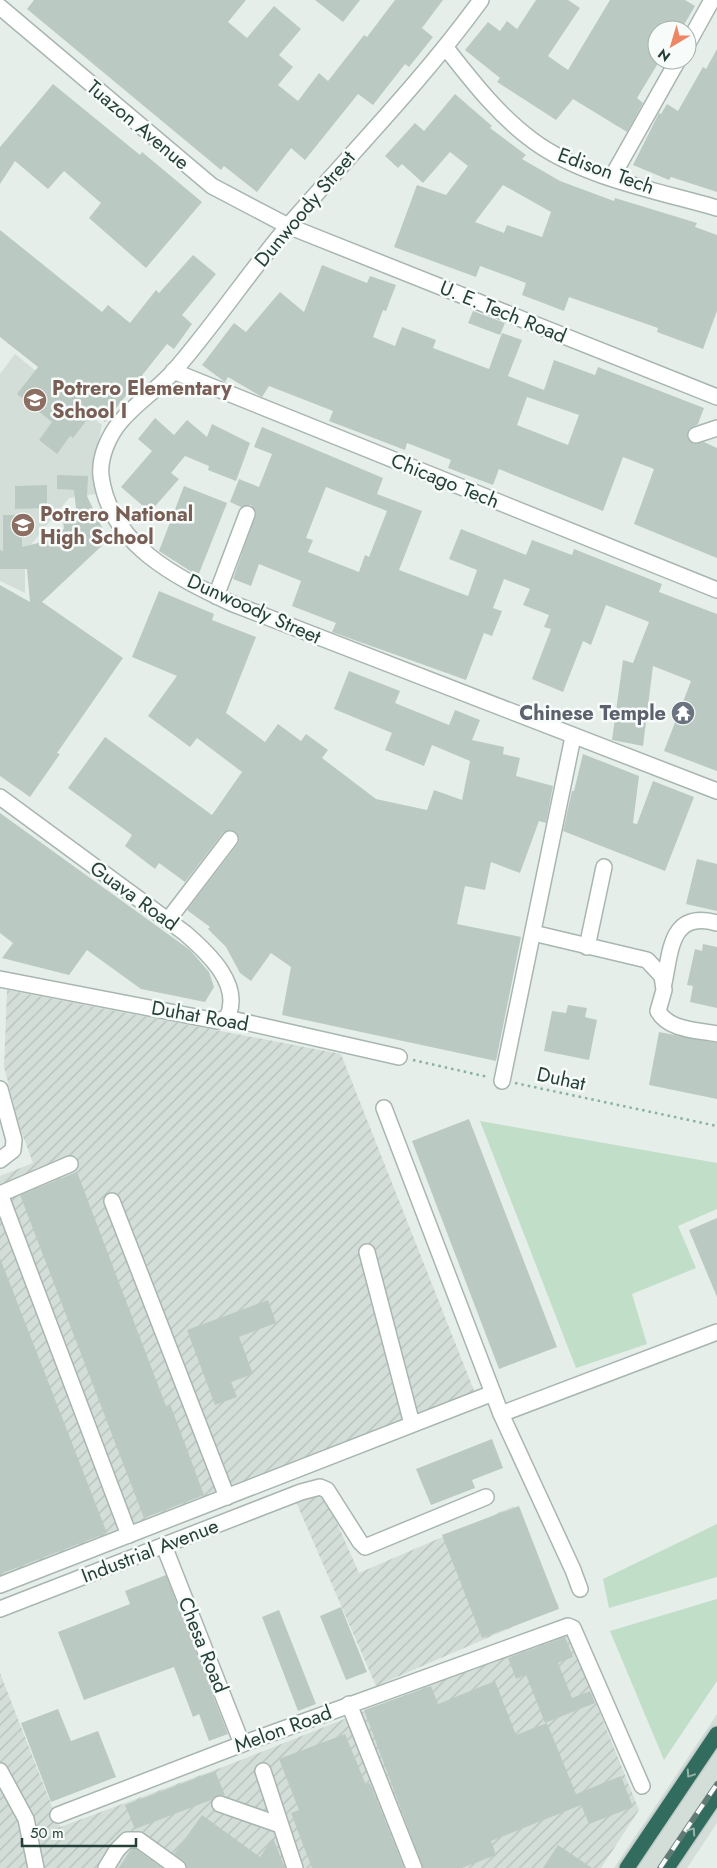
<svg xmlns="http://www.w3.org/2000/svg" width="717" height="1868" viewBox="0 0 717 1868" font-family="Jost,sans-serif">
<style>
.built{fill:#d4ded9}
.industrial{fill:url(#industrial-furrows)}
.green{fill:#c0dec8}
.building{fill:#bbc9c3;fill-rule:evenodd}
.lines{fill:none;stroke-linecap:round;stroke-linejoin:round}
.minor-casing{stroke:#a8b6b1;stroke-width:18}
.highway-casing{stroke:#c2cac8;stroke-width:18}
.path{stroke:#87b1a3;stroke-width:2.5;stroke-dasharray:2.5 4;stroke-linecap:butt}
.minor{stroke:#fff;stroke-width:15}
.highway{stroke:#316c5f;stroke-width:15}
.rail-casing{stroke:#607b74;stroke-width:5.5}
.rail{stroke:#f7fbf9;stroke-width:4;stroke-dasharray:11;stroke-linecap:butt}
.oneway{stroke:#94b4ac}
.labels{text-anchor:middle;dominant-baseline:central;stroke-width:5;stroke-linejoin:round;paint-order:stroke}
.street-label{font-size:20px;fill:#254039;stroke:#f7fbf9}
.education-label{font-size:20px;font-weight:bold;fill:#785e54;stroke:#f7fbf9;text-anchor:start}
.worship-label{font-size:20px;font-weight:bold;fill:#5b616d;stroke:#f7fbf9;text-anchor:end}
</style>
<defs>
<pattern id="industrial-furrows" width="10" height="10" patternUnits="userSpaceOnUse" patternTransform="scale(1.25)"><rect width="10" height="10" fill="#d4ded9"/><path d="M-1 1l2-2M0 10L10 0M9 11l2-2" fill="none" stroke="#b6c0bb"/></pattern>
</defs>
<rect width="100%" height="100%" fill="#e6eeea"/>
<g class="built">
<polygon points="15,354 102,425 97,447 95,494 69,498 25,552 25,593 0,581 0,374"/>
<polygon points="717,1714 717,1823 687,1868 614,1868"/>
</g>
<g class="industrial">
<polygon points="7,990 341,1054 475,1393 0,1581 0,1176 33,1163 20,1128 4,1067"/>
<polygon points="323,1491 359,1573 514,1506 559,1607 376,1686 296,1502"/>
<polygon points="567,1631 639,1810 601,1868 0,1868 0,1673 60,1827 228,1765"/>
</g>
<g class="green">
<polygon points="480,1121 717,1163 717,1209 678,1226 696,1268 632,1294 647,1344 576,1368"/>
<polygon points="717,1524 717,1577 609,1608 603,1579"/>
<polygon points="717,1599 717,1681 664,1760 610,1631"/>
</g>
<g class="building">
<polygon points="34,0 246,0 228,22 247,38 274,6 301,29 279,55 293,67 278,85 298,101 319,73 328,81 364,35 367,37 395,0 443,0 422,28 433,37 409,67 405,64 373,105 358,94 305,160 291,148 257,192 224,166 221,170 27,9"/>
<polygon points="315,0 360,0 343,22"/>
<polygon points="536,0 568,0 580,8 548,56 568,70 610,0 685,0 695,6 681,30 657,30 657,65 637,98 643,103 627,132 573,99 556,120 497,82 500,78 465,50 488,22 500,31 507,21 517,29"/>
<polygon points="717,49 717,192 671,177 669,180 633,165 659,113 661,114 667,104 678,111 703,67 706,69"/>
<polygon points="53,84 140,155 142,152 202,202 146,268 89,218 101,203 64,171 48,189 15,161 0,184 0,147"/>
<path d="M455,94l37,32 -2,2 36,27 -4,4 38,22 54,20 1,-3 82,25 -2,4 22,8v76l-14,38 -46,-17 1,-4 -89,-31 -5,14 -42,-16 4,-12 -46,-17 -4,11 -82,-30 23,-62 29,10 22,-29 -18,-14 -27,31 -21,-19 -4,4 -13,-12 30,-33 9,8zM503,185l48,27 -9,25 -35,-12 -3,8 -29,-11z"/>
<polygon points="0,230 102,312 108,305 130,323 156,290 159,293 193,255 216,274 182,315 192,324 174,349 167,344 105,422 93,412 73,438 70,436 57,454 39,440 52,422 17,394 38,367 0,337"/>
<path d="M322,265l45,18 3,-7 26,9 -10,26 -3,-1 -10,27 22,9 7,-19 34,13 -3,8 56,21 13,-36 20,7 -14,36 36,14 10,-30 41,15 3,-8 106,41 -6,16 -9,5 -2,8 7,7 10,-2 13,6v110l-83,-34 20,-55 -31,-12 -20,54 -104,-42 -6,16 -45,-17 3,-8 -44,-17 -2,7 -76,-29 4,-10 -64,-25 -7,11 -34,-20 -3,5 -23,-17 32,-42 12,9 34,-40 24,20zM527,397l52,18 -11,30 -51,-20z"/>
<polygon points="473,311 505,323 500,335 468,323"/>
<polygon points="155,418 174,435 187,420 207,437 212,424 250,443 236,481 208,470 209,466 185,456 171,473 179,479 150,512 121,487 152,451 138,439"/>
<path d="M262,427l121,51 -6,16 45,17 -23,59 69,26 9,-26 -28,-11 12,-30 65,26 6,-15 40,15 2,-6 88,35 -3,8 58,22v157l-53,-20 27,-70 -38,-15 -10,80 -31,-6 11,-80 10,3 16,-41 -43,-17 -15,40 -8,-4 -20,51 -31,-13 19,-50 -7,-2 5,-12 -26,-10 7,-16 -26,-10 -11,29 9,3 -10,25 -8,-3 -18,47 -134,-48 4,-9 -44,-17 9,-25 -42,-17 -8,22 -18,-7 23,-66 -5,-8 -10,2 -11,-5 9,-23 20,8 13,-33 -18,-7zM326,487l61,24 -18,46 -4,-2 -6,17 -51,-20 5,-12 -7,-2z"/>
<polygon points="57,475 88,476 87,496 108,540 42,602 123,658 57,753 60,754 30,797 0,776 0,585 30,602 27,569 0,569 0,550 3,551 3,515 22,515 22,547 50,540 50,532 64,529 63,521 77,518 74,490 57,489"/>
<polygon points="47,485 47,508 15,509 15,486"/>
<polygon points="184,486 227,503 198,576 159,551"/>
<polygon points="159,591 214,614 212,620 256,637 226,713 265,742 278,724 301,741 306,734 328,750 322,758 376,799 427,810 434,790 462,800 470,761 432,745 424,766 385,750 392,733 334,709 349,671 400,691 395,703 449,725 455,710 480,720 472,740 504,747 503,754 520,758 516,776 553,786 546,823 539,821 520,873 491,862 485,890 465,886 457,924 521,937 496,1061 282,1015 291,967 271,953 251,981 240,973 226,947 208,929 210,927 187,910 237,845 239,840 236,832 231,830 223,833 185,882 159,863 155,869 125,846 132,835 68,788 105,737 212,815 242,772 197,738 190,747 148,716 177,676 132,657"/>
<polygon points="583,754 639,776 633,823 637,824 653,781 694,797 665,871 563,831 572,791 574,791"/>
<polygon points="0,813 190,950 209,972 214,987 205,1002 141,989 87,950 69,975 2,958 13,943 0,933"/>
<polygon points="697,859 717,864 717,911 686,904"/>
<polygon points="703,944 717,947 717,1008 690,1002 693,986 687,985 695,949 702,951"/>
<polygon points="568,1005 587,1008 585,1017 597,1020 589,1060 544,1051 552,1011 566,1013"/>
<polygon points="659,1032 717,1043 717,1099 649,1085"/>
<polygon points="469,1119 557,1347 499,1369 412,1141"/>
<polygon points="77,1172 166,1406 170,1404 204,1495 144,1518 20,1195"/>
<polygon points="717,1218 717,1297 689,1230"/>
<polygon points="0,1258 107,1533 0,1574"/>
<polygon points="268,1300 276,1323 239,1337 253,1374 231,1382 237,1397 215,1405 187,1330"/>
<polygon points="492,1439 503,1468 472,1480 475,1488 431,1505 416,1469"/>
<polygon points="519,1506 559,1609 482,1638 442,1535"/>
<polygon points="166,1575 228,1734 209,1741 199,1714 193,1717 174,1667 84,1700 58,1632 130,1604 125,1591"/>
<polygon points="341,1607 367,1672 346,1680 320,1616"/>
<polygon points="279,1610 316,1704 298,1711 262,1617"/>
<polygon points="565,1637 573,1657 558,1663 572,1698 590,1691 595,1703 545,1723 526,1675 516,1679 508,1658"/>
<polygon points="495,1681 516,1735 547,1723 576,1794 621,1776 633,1807 589,1824 581,1805 491,1841 496,1855 462,1868 423,1868 364,1710 431,1686 438,1704"/>
<polygon points="58,1709 71,1741 98,1731 116,1777 51,1802 21,1723"/>
<polygon points="345,1734 366,1785 370,1783 404,1868 312,1868 291,1813 299,1810 279,1759"/>
<polygon points="215,1771 225,1795 218,1795 211,1800 135,1829 125,1805"/>
<polygon points="202,1815 260,1857 273,1838 285,1868 187,1868 184,1861 174,1854"/>
<polygon points="558,1845 592,1868 543,1868"/>
<polygon points="131,1849 136,1849 162,1868 119,1868"/>
</g>
<g class="lines">
<g class="minor-casing">
<g id="minor">
<path d="M481,0c-58,80 -127,150 -192,225 -40,47 -74,99 -115,146 -16,18 -37,31 -53,50 -12,14 -22,36 -20,55 9,69 75,101 130,127l486,188"/>
<polyline points="0,7 212,186 288,226 717,397"/>
<polyline points="687,45 712,0"/>
<path d="M446,48c26,33 52,67 86,92 49,37 126,51 185,68"/>
<polyline points="612,177 678,60"/>
<polyline points="173,371 717,590"/>
<polyline points="696,435 717,428"/>
<polyline points="216,596 247,514"/>
<path d="M0,797l185,136c23,20 58,52 42,85"/>
<polyline points="168,920 230,839"/>
<path d="M533,933l114,27 15,16 2,14 -6,21c10,19 39,19 59,23"/>
<polyline points="587,947 604,867"/>
<polyline points="0,979 217,1021 227,1018 399,1057"/>
<path d="M664,983c7,-34 7,-73 53,-60"/>
<polyline points="502,1081 573,737"/>
<polyline points="0,1089 14,1140 13,1150 0,1160"/>
<polyline points="384,1108 501,1414 573,1570 580,1589"/>
<polyline points="0,1194 129,1535"/>
<polyline points="0,1194 70,1164"/>
<polyline points="112,1201 227,1497"/>
<polyline points="367,1252 412,1424"/>
<polyline points="501,1414 717,1332"/>
<polyline points="164,1546 242,1744"/>
<polyline points="0,1585 493,1393"/>
<polyline points="0,1609 301,1492 320,1487 327,1490 360,1542 365,1547 486,1497"/>
<polyline points="349,1704 414,1868"/>
<polyline points="0,1771 26,1819 36,1868"/>
<polyline points="263,1771 295,1868"/>
<polyline points="220,1804 280,1825"/>
<polyline points="58,1815 242,1744 568,1626 573,1628 642,1786"/>
<polyline points="106,1868 117,1850 127,1840 139,1840 178,1868"/>
</g>
</g>
<g class="highway-casing">
<g id="highway">
<polyline points="627,1868 717,1734"/>
<polyline points="667,1868 717,1794"/>
</g>
</g>
<g class="path">
<polyline points="413,1060 488,1077"/>
<polyline points="515,1083 717,1126"/>
</g>
<use href="#minor" class="minor"/>
<use href="#highway" class="highway"/>
<g class="rail-casing">
<polyline id="rail" points="660,1868 717,1784"/>
</g>
<use href="#rail" class="rail"/>
</g>
<defs><path id="oneway-chevron" d="M-2-3.5L2.5 0L-2 3.5" fill="none" stroke-width="1.6" stroke-linecap="round" stroke-linejoin="round" transform="scale(1.25)"/></defs>
<g class="oneway">
<use href="#oneway-chevron" transform="translate(690 1774) rotate(124)"/>
<use href="#oneway-chevron" transform="translate(692 1831) rotate(-56)"/>
</g>
<defs>
<g id="school-disc" transform="scale(1.25)"><circle r="9.5" fill="#8d6e63" stroke="#f7fbf9"/><path d="M0-5L7-2L0 1L-7-2ZM-4 1L0 2.5L4 1V4Q0 6-4 4Z" fill="#fff"/></g>
<g id="temple-disc" transform="scale(1.25)"><circle r="9.5" fill="#6b7280" stroke="#f7fbf9"/><path d="M0-6L5-2H3V0L6.5 2.5H4V6H1.5V3h-3V6H-4V2.5H-6.5L-3 0V-2H-5Z" fill="#fff"/></g>
</defs>
<g fill-rule="evenodd">
<use href="#school-disc" x="35" y="400"/>
<use href="#school-disc" x="23" y="525"/>
<use href="#temple-disc" x="683" y="713"/>
</g>
<g class="labels">
<g class="street-label">
<text transform="translate(138 125) rotate(40)">Tuazon Avenue</text>
<text transform="translate(606 171) rotate(20)">Edison Tech</text>
<text transform="translate(305 209) rotate(-50)">Dunwoody Street</text>
<text transform="translate(503 312) rotate(22)">U. E. Tech Road</text>
<text transform="translate(445 481) rotate(22)">Chicago Tech</text>
<text transform="translate(254 609) rotate(24)">Dunwoody Street</text>
<text transform="translate(134 896) rotate(36)">Guava Road</text>
<text transform="translate(200 1016) rotate(10)">Duhat Road</text>
<text transform="translate(561 1079) rotate(12)">Duhat</text>
<text transform="translate(150 1551) rotate(-21)">Industrial Avenue</text>
<text transform="translate(203 1645) rotate(68)">Chesa Road</text>
<text transform="translate(283 1729) rotate(-20)">Melon Road</text>
</g>
<g class="education-label">
<text x="52" y="388">Potrero Elementary<tspan x="52" dy="23">School I</tspan></text>
<text x="40" y="514">Potrero National<tspan x="40" dy="23">High School</tspan></text>
</g>
<g class="worship-label">
<text x="666" y="713">Chinese Temple</text>
</g>
</g>
<g transform="translate(672 45) rotate(218)"><circle r="24" fill="#f7fbf9" stroke="#a3b0ac"/>
<path d="M0-4L9 19L0 12L-9 19Z" fill="#ee8564"/>
<text y="-8" font-size="14" font-weight="bold" text-anchor="middle" fill="#254039">N</text>
</g>
<path d="M22 1838v8h114v-8" fill="none" stroke="#254039" stroke-width="2.5"/>
<text x="30" y="1838" font-size="15" fill="#254039" stroke="#f7fbf9" stroke-width="4" paint-order="stroke">50 m</text>
</svg>
